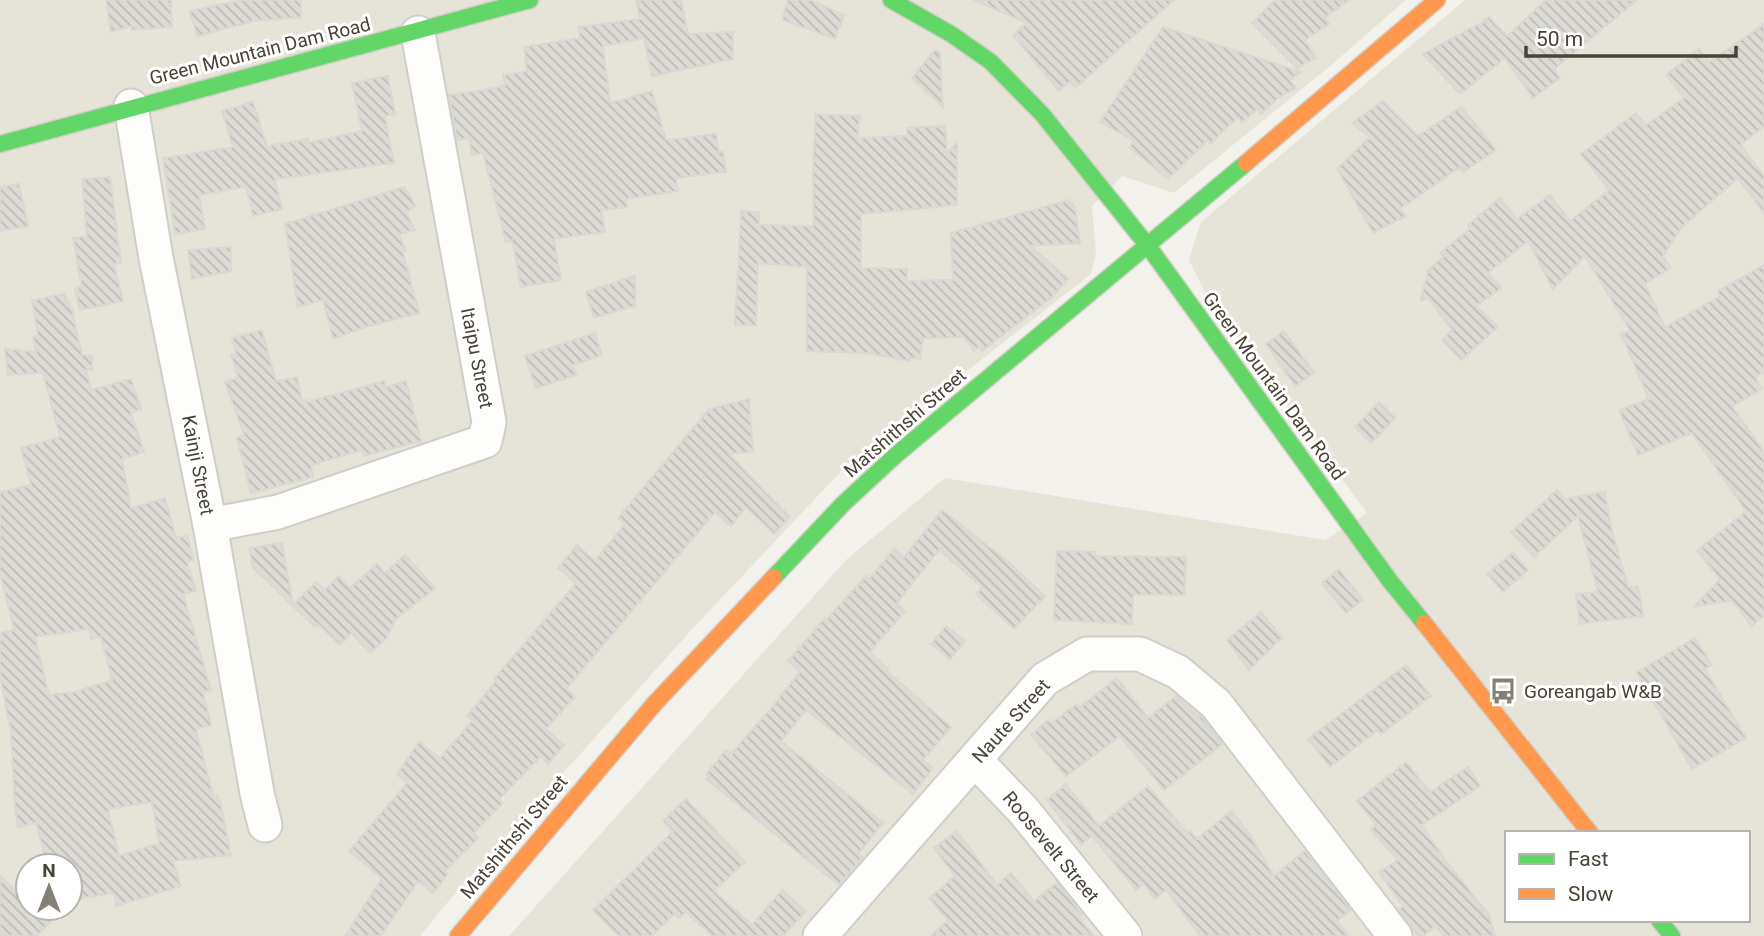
<svg xmlns="http://www.w3.org/2000/svg" width="1764" height="936" viewBox="0 0 1764 936" font-family="Roboto,sans-serif">
<style>
.residential{fill:#e6e3d9;fill-rule:evenodd}
.building{fill:url(#building-back-hatch);stroke:#dad8d2;stroke-width:2;fill-rule:evenodd}
.lines{fill:none;stroke-linecap:round;stroke-linejoin:round}
.street-casing{stroke:#d0cec9;stroke-width:37}
.fast-casing{stroke:#d2cec3;stroke-width:19}
.slow-casing{stroke:#d2cec3;stroke-width:19}
.street{stroke:#fdfdfc;stroke-width:33}
.fast{stroke:#63d668;stroke-width:16}
.slow{stroke:#ff974d;stroke-width:16}
.labels{text-anchor:middle;dominant-baseline:central;stroke-width:6;stroke-linejoin:round;paint-order:stroke}
.street-label{font-size:19px;fill:#494337;stroke:#fff}
.poi-label{font-size:19px;fill:#494337;stroke:#fff;text-anchor:start}
</style>
<defs>
<pattern id="building-back-hatch" width="6" height="6" patternUnits="userSpaceOnUse" patternTransform="scale(1.75)"><rect width="6" height="6" fill="#dcdad4"/><path d="M-1 5l2 2M0 0l6 6M5-1l2 2" fill="none" stroke="#bebcb7"/></pattern>
</defs>
<rect width="100%" height="100%" fill="#f2f1ec"/>
<g class="residential">
<path d="M0,0h1406l-77,67 -155,126 -52,-17 -30,30 4,47 -5,21 -243,190 -155,164 -246,275 -27,33h-420zM28,866h42v42h-42z"/>
<path d="M1465,0h299v936h-1255l338,-377 98,-81 380,62 42,-27 -161,-218 -17,-35 12,-38zM1507,833h241v87h-241z"/>
</g>
<g class="building">
<polygon points="106,0 171,0 172,27 132,30 132,26 111,32"/>
<polygon points="242,0 301,0 301,17 254,21 197,36 190,11"/>
<polygon points="636,0 681,0 688,34 733,32 733,59 652,76 644,38 603,46 610,103 652,91 666,140 716,134 719,152 723,152 726,172 676,178 678,191 626,199 627,207 601,210 605,232 554,239 561,280 521,287 512,240 506,242 483,153 472,155 469,138 457,140 449,95 495,88 505,85 503,75 527,71 524,47 580,38 578,27 640,19"/>
<polygon points="787,0 810,0 844,15 835,39 783,20"/>
<polygon points="974,0 1174,0 1075,88 1070,81 1059,91 1013,35 1027,23"/>
<polygon points="1275,0 1349,0 1325,18 1329,24 1305,40 1316,58 1297,68 1252,23"/>
<polygon points="1546,0 1637,0 1554,69 1560,78 1533,98 1505,58 1460,94 1423,54 1478,24 1479,26 1489,17 1507,36"/>
<polygon points="1764,24 1764,126 1741,145 1764,176 1764,213 1738,178 1682,227 1663,256 1671,268 1645,284 1665,327 1720,296 1718,291 1764,265 1764,372 1755,377 1762,389 1732,406 1764,452 1764,616 1751,626 1732,600 1694,607 1720,579 1697,551 1746,511 1692,433 1638,455 1619,410 1649,399 1621,334 1630,331 1585,256 1553,289 1528,241 1488,273 1501,288 1476,306 1498,327 1461,360 1442,340 1452,330 1429,299 1421,300 1428,270 1443,257 1440,253 1470,229 1468,225 1500,198 1517,219 1550,195 1570,221 1609,190 1581,154 1636,113 1646,125 1684,98 1666,75 1699,49 1709,62"/>
<polygon points="1163,27 1301,72 1290,80 1296,88 1279,97 1261,114 1258,109 1242,122 1238,117 1210,144 1208,140 1168,179 1129,147 1134,141 1100,122"/>
<polygon points="935,50 940,53 943,107 912,78"/>
<polygon points="388,76 395,114 385,116 394,163 275,179 282,209 253,216 246,187 199,195 205,229 175,234 163,158 233,147 222,111 253,102 267,146 308,139 308,143 362,131 352,83"/>
<polygon points="1383,101 1418,136 1461,107 1496,150 1463,172 1460,167 1400,209 1406,216 1373,233 1337,169 1370,137 1352,123"/>
<polygon points="816,114 860,116 857,138 907,136 907,128 945,126 947,153 957,143 957,205 861,214 861,268 907,269 907,281 953,280 951,233 1069,200 1075,207 1080,243 1031,246 1068,279 1051,298 982,351 979,347 974,351 964,337 923,338 920,359 910,358 909,361 868,353 807,351 807,267 758,263 756,326 735,325 741,211 759,212 759,225 812,226 814,224 813,169"/>
<polygon points="110,177 121,263 114,264 123,301 80,310 75,289 82,287 73,238 87,236 82,179"/>
<polygon points="19,184 28,226 0,231 0,187"/>
<polygon points="404,187 416,206 406,212 415,230 399,234 406,251 403,252 419,313 362,328 333,339 323,300 298,307 285,224"/>
<polygon points="231,247 231,271 192,279 188,250"/>
<polygon points="635,276 635,306 594,318 586,292"/>
<path d="M64,294l8,15 10,46 10,1v14h-6l5,20 40,-11 10,30 -10,4 13,39 -22,7 9,49 34,-10 11,40 12,-2 5,24 -6,2 9,29 -13,3 28,96 -8,2 8,33 -15,4 17,66h4l1,6h2l11,54 -58,6 8,25 -65,20 -2,-13 -44,7v-34h-23l-11,-43 -18,4 -3,-20 -4,-74 -11,-57v-43l14,-3 -14,-57v-81l31,-7 -10,-37 39,-11 -17,-64 -35,2 -3,-26 31,3 -3,-15 5,-1 -6,-36zM89,629l2,10 10,-2 11,43 -38,12 -25,3 -14,-58zM152,802l7,41 -40,13 -11,-47z"/>
<polygon points="262,330 276,381 297,377 302,401 307,400 307,402 384,381 386,387 406,381 421,441 364,456 362,450 318,463 319,464 311,465 313,477 251,493 237,438 244,435 225,382 238,377 231,355 236,354 232,338"/>
<polygon points="1284,331 1314,373 1295,386 1266,344"/>
<polygon points="595,333 602,355 573,365 576,375 536,388 525,356"/>
<polygon points="749,399 753,452 729,454 790,517 774,534 746,507 731,526 715,512 566,689 575,697 546,729 564,745 548,764 541,756 499,799 503,803 474,833 478,838 445,871 448,874 433,893 418,881 381,936 345,936 382,878 349,851 407,783 397,774 419,742 440,758 473,720 467,716 496,681 494,679 576,583 558,568 577,545 595,561 625,524 618,518 709,409"/>
<polygon points="1379,402 1395,418 1371,443 1355,427"/>
<polygon points="1557,490 1565,499 1605,492 1611,527 1628,587 1638,586 1643,616 1579,624 1576,594 1598,592 1578,516 1534,557 1511,532"/>
<polygon points="942,510 1007,561 1045,596 1014,629 976,594 982,587 939,550 897,603 905,611 870,652 888,669 887,671 951,727 923,760 933,768 913,794 806,710 781,741 883,823 858,854 863,857 839,885 706,779 709,777 706,774 726,750 731,754 780,698 779,697 800,672 788,661 818,626 825,618 827,619 866,576 869,579 894,549 904,557"/>
<polygon points="282,543 293,605 316,582 325,590 339,576 350,588 377,564 385,573 405,555 435,588 395,620 387,638 370,653 351,633 340,645 318,624 315,627 253,568 249,548"/>
<polygon points="1057,551 1095,552 1095,556 1186,557 1184,595 1133,594 1132,624 1054,620"/>
<polygon points="1513,552 1528,570 1503,592 1487,574"/>
<polygon points="1339,569 1363,600 1346,613 1322,583"/>
<polygon points="1261,612 1282,638 1249,670 1227,640"/>
<polygon points="946,626 965,641 950,659 931,644"/>
<polygon points="1695,638 1712,665 1705,669 1746,738 1692,769 1637,672"/>
<polygon points="1406,665 1431,696 1381,734 1378,730 1330,767 1308,739"/>
<polygon points="1117,678 1148,718 1176,696 1197,715 1202,717 1222,744 1164,790 1120,736 1066,776 1031,735 1048,720 1051,723 1077,704 1079,708"/>
<polygon points="1406,762 1430,792 1468,767 1480,786 1422,825 1446,861 1489,915 1495,936 1443,936 1436,926 1423,936 1418,936 1399,909 1403,906 1379,872 1398,860 1371,830 1376,825 1357,801"/>
<polygon points="1066,784 1099,826 1148,786 1187,833 1190,831 1197,839 1231,811 1247,830 1274,876 1305,851 1351,910 1337,921 1349,936 1200,936 1166,890 1155,899 1144,884 1136,890 1092,836 1081,844 1047,800"/>
<polygon points="686,799 745,862 714,891 752,925 782,890 806,911 783,936 712,936 686,912 679,918 674,914 652,936 619,936 593,910 673,831 663,821"/>
<polygon points="957,831 997,885 1011,873 1034,901 1057,883 1082,914 1078,917 1094,936 931,936 948,920 929,898 955,876 934,848"/>
<polygon points="0,876 28,902 28,908 35,908 50,922 37,936 0,936"/>
</g>
<g class="lines">
<g class="street-casing">
<g id="street">
<polyline points="131,106 156,258 210,525 257,793 265,825"/>
<polyline points="210,525 278,512 485,441 489,422 418,33"/>
<polyline points="976,761 1022,809 1125,936"/>
<polyline points="820,936 1045,679 1087,654 1140,654 1178,672 1216,704 1395,936"/>
</g>
</g>
<g class="fast-casing">
<g id="fast">
<polyline points="891,0 951,34 991,62 1042,114 1148,246 1390,581 1424,623"/>
<polyline points="0,144 530,0"/>
<polyline points="774,577 844,503 897,454 1246,163"/>
<polyline points="1659,920 1672,936"/>
</g>
</g>
<g class="slow-casing">
<g id="slow">
<polyline points="1246,163 1437,0"/>
<polyline points="1424,623 1590,833"/>
<polyline points="458,936 656,702 774,577"/>
</g>
</g>
<use href="#street" class="street"/>
<use href="#fast" class="fast"/>
<use href="#slow" class="slow"/>
</g>
<defs>
<g id="bus-bare" transform="scale(2.1)"><path d="M-5-6H5V4H4V6H2V4H-2V6H-4V4H-5ZM-3.5-4V0h7V-4ZM-3.5 1.2v1.5H-2V1.2ZM2 1.2v1.5H3.5V1.2Z" fill="#848076" stroke="#fff" stroke-width="2.5" paint-order="stroke"/></g>
</defs>
<g fill-rule="evenodd">
<use href="#bus-bare" x="1503" y="691"/>
</g>
<g class="labels">
<g class="street-label">
<text transform="translate(260 51) rotate(-14)">Green Mountain Dam Road</text>
<text transform="translate(477 358) rotate(79)">Itaipu Street</text>
<text transform="translate(1274 386) rotate(54)">Green Mountain Dam Road</text>
<text transform="translate(905 423) rotate(-41)">Matshithshi Street</text>
<text transform="translate(198 465) rotate(79)">Kainji Street</text>
<text transform="translate(1011 721) rotate(-48)">Naute Street</text>
<text transform="translate(514 837) rotate(-50)">Matshithshi Street</text>
<text transform="translate(1051 847) rotate(50)">Roosevelt Street</text>
</g>
<g class="poi-label">
<text x="1524" y="691">Goreangab W&amp;B</text>
</g>
</g>
<rect x="1505" y="831" width="245" height="91" fill="#ffffff" stroke="#b6b4af" stroke-width="2"/>
<rect x="1519" y="854" width="35" height="10" fill="#63d668" stroke="#b6b4af" stroke-width="2"/>
<text x="1568" y="866" font-size="21" fill="#494337">Fast</text>
<rect x="1519" y="889" width="35" height="10" fill="#ff974d" stroke="#b6b4af" stroke-width="2"/>
<text x="1568" y="901" font-size="21" fill="#494337">Slow</text>
<g transform="translate(49 887)"><circle r="33" fill="#ffffff" stroke="#b6b4af" stroke-width="2"/>
<path d="M0-5L12 26L0 18L-12 26Z" fill="#848076"/>
<text y="-10" font-size="19" font-weight="bold" text-anchor="middle" fill="#494337">N</text>
</g>
<path d="M1526 46v10h210v-10" fill="none" stroke="#494337" stroke-width="3.5"/>
<text x="1536" y="46" font-size="21" fill="#494337" stroke="#ffffff" stroke-width="5" paint-order="stroke">50 m</text>
</svg>
